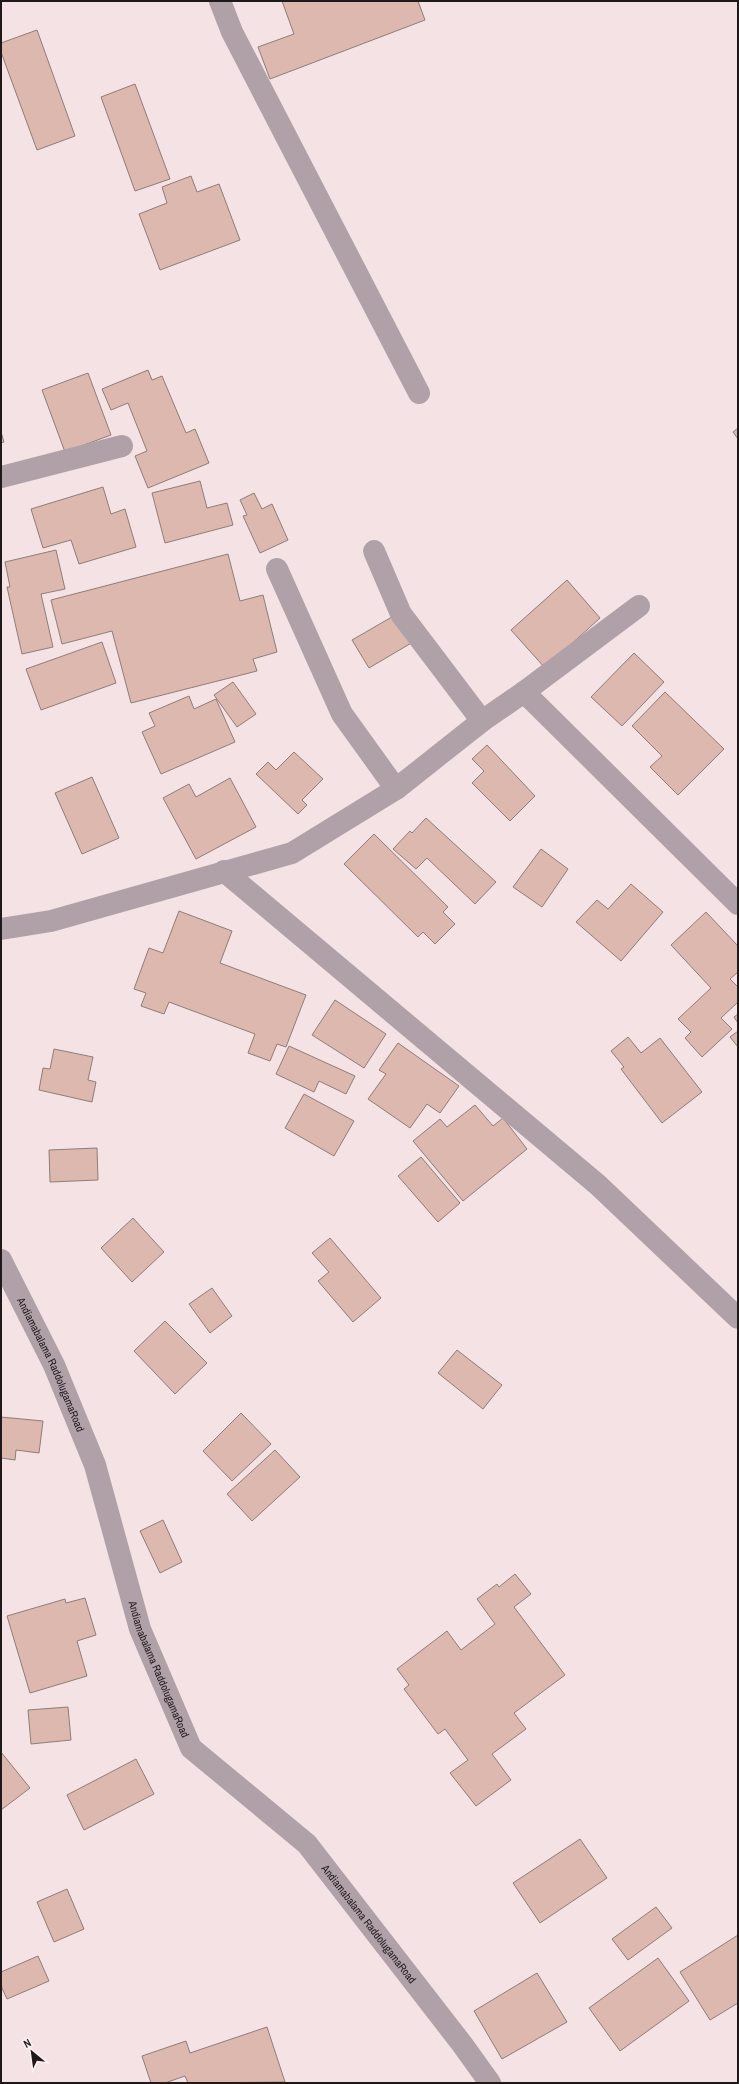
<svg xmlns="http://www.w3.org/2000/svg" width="739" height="2084" viewBox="0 0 739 2084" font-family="'Archivo Narrow',sans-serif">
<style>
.building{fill:#ddb8ae;stroke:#8e7d78}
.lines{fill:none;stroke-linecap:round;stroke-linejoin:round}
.minor{stroke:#b0a1a9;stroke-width:22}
.tertiary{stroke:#b0a1a9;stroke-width:22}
.labels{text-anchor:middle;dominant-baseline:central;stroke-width:3;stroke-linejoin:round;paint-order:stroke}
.street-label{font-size:11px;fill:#20191a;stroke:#fdf1f2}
</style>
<rect width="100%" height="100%" fill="#f5e2e4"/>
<g class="building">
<polygon points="282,1 418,1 425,20 270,79 258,47 294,34"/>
<polygon points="37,30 75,136 37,150 1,52 1,43"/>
<polygon points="135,84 170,179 135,191 101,97"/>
<polygon points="191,176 197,192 219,184 240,240 160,270 139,214 167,203 162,187"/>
<polygon points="148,370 152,380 162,376 186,433 195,429 209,463 148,488 135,456 147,451 128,403 111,410 102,389"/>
<polygon points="88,373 111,435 65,452 42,390"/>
<polygon points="738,428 738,439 733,432"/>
<polygon points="1,432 4,442 1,443"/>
<polygon points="200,481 207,508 227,503 233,525 165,543 152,493"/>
<polygon points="103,487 111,514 125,509 136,547 79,564 71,540 43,548 31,509"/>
<polygon points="254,493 262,509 272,504 288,540 260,553 243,516 247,515 240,500"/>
<polygon points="56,550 65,589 41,594 53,647 22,654 7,587 10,587 5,562"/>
<polygon points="228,554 240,601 263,595 277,652 253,659 257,671 131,703 112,631 62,644 51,600"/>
<polygon points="567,580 600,618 545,668 511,630"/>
<polygon points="397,614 413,642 369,668 352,640"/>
<polygon points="102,642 116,683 41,710 26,669"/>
<polygon points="634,653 664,682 622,726 591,697"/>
<polygon points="233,682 256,714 237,727 214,695"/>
<polygon points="665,692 724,749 678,795 650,767 662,756 632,726"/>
<polygon points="189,696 194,709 216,699 235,742 161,774 142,732 155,726 149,713"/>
<polygon points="487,745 535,796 510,821 472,783 484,771 472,759"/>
<polygon points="294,752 323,779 302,800 307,805 298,814 256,774 268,762 276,770"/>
<polygon points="92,777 119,838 82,854 55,793"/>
<polygon points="230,778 256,827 196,859 163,798 189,784 196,797"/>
<polygon points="426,818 496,882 475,904 427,858 416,869 393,849 410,831 412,833"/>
<polygon points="374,834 448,907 443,912 455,924 435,944 423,932 418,937 344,864"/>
<polygon points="541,849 568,869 542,907 513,887"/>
<polygon points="631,884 663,912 621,961 576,922 597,900 608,909"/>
<polygon points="179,911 232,931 220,963 306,995 286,1047 277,1044 270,1061 248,1053 255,1034 169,1002 164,1014 141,1006 146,993 134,989 149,948 163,953"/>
<polygon points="706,912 738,946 738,972 730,979 738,987 738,1002 721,1018 732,1029 702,1057 685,1038 691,1032 678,1019 711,988 671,945"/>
<polygon points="335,1000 386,1034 364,1068 312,1035"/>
<polygon points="738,1014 738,1023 734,1017"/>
<polygon points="738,1031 738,1047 730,1037"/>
<polygon points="628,1037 641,1053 660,1038 702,1092 662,1123 621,1069 624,1067 611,1051"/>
<polygon points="398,1043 459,1086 440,1113 427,1104 410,1128 368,1099 386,1074 379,1070"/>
<polygon points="289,1046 355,1076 346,1094 319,1081 314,1092 276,1074"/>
<polygon points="54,1049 93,1057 88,1080 96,1082 92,1102 39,1090 43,1068 50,1069"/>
<polygon points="304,1094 354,1121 334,1156 285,1128"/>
<polygon points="475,1105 493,1126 503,1118 527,1149 463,1201 413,1141 440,1119 447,1127"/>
<polygon points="97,1148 98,1180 50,1182 49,1150"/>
<polygon points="421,1157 460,1203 438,1222 398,1176"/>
<polygon points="133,1218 164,1252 132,1282 101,1248"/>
<polygon points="330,1238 381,1298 353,1322 318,1281 329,1272 312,1253"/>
<polygon points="212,1288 232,1316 210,1333 189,1304"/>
<polygon points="165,1321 207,1363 175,1394 134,1351"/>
<polygon points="457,1350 502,1385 483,1409 438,1373"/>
<polygon points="241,1413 271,1444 232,1481 203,1451"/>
<polygon points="1,1417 43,1421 39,1453 16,1450 15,1460 1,1458"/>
<polygon points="275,1450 300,1477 252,1521 227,1494"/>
<polygon points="163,1520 182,1562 160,1573 140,1531"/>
<polygon points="515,1574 531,1594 514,1607 565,1675 514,1713 526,1729 492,1754 511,1780 476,1806 450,1773 468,1760 445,1729 438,1734 404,1689 409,1685 397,1669 447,1631 461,1650 495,1624 477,1599 497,1584 499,1587"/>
<polygon points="85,1598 96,1635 77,1641 87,1676 30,1693 7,1616 65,1599 66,1603"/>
<polygon points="68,1707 71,1740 31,1744 28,1710"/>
<polygon points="1,1752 30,1788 1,1810"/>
<polygon points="136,1759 154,1794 84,1830 67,1795"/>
<polygon points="580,1839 607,1878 540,1923 513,1883"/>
<polygon points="67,1889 84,1929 54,1942 37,1902"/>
<polygon points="656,1907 672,1928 628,1960 612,1939"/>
<polygon points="738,1935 738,2003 710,2020 680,1972"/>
<polygon points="38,1956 49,1981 7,1999 1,1986 1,1972"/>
<polygon points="658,1958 689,2001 620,2051 589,2008"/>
<polygon points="537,1973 567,2022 502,2059 474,2011"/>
<polygon points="267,2027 285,2082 188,2083 185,2076 165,2083 151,2083 142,2056 186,2041 190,2053"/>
</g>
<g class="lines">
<g class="minor">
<polyline points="220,1 232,32 419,393"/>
<polyline points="1,477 122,446"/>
<polyline points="374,551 401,614 482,721"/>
<polyline points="277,569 342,714 396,789"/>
<polyline points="524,692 738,904"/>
<polyline points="224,871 598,1185 738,1318"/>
<polyline points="1,929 51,921 292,853 396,789 482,721 524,692 639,606"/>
</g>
<path class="tertiary" id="s1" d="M1,1260l53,105 41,100 45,164 51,119 116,96 155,200 28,39"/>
</g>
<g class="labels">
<g class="street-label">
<text stroke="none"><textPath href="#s1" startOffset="116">Andiamabalama RaddolugamaRoad</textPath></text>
<text stroke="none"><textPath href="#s1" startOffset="440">Andiamabalama RaddolugamaRoad</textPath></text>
<text stroke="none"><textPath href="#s1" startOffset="777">Andiamabalama RaddolugamaRoad</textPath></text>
</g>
</g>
<rect width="739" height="2084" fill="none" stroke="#20191a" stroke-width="4"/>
<g transform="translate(32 2052) rotate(331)" stroke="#fdf1f2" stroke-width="3" paint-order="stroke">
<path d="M0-3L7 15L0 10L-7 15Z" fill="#20191a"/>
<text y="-6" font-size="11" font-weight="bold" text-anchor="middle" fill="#20191a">N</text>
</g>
</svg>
